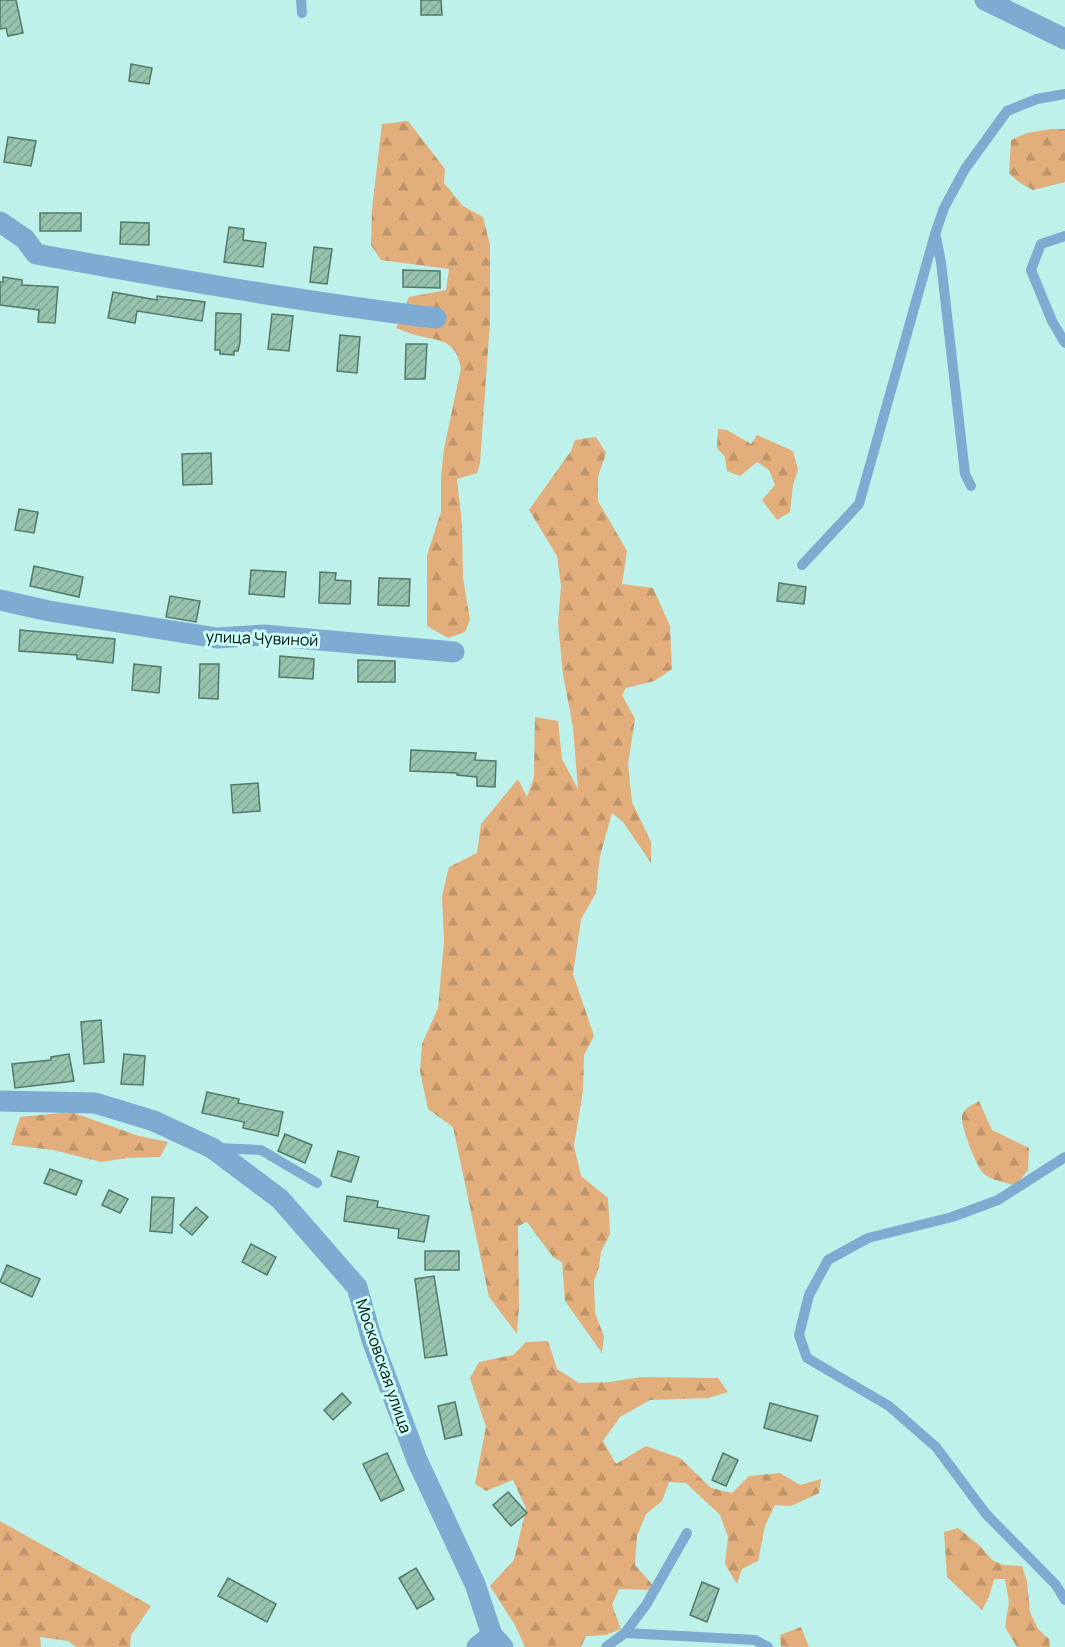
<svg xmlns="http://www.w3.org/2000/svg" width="1065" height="1647" viewBox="0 0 1065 1647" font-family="Manrope,sans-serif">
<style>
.forest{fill:url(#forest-firs)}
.building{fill:url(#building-hatch);stroke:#527a68;stroke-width:1.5}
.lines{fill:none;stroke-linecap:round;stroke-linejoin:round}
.lane{stroke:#7eabd1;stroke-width:10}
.street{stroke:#7eabd1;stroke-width:21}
.labels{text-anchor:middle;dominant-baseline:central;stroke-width:6;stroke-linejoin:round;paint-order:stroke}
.street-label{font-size:16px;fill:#00100d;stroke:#cbfef6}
</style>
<defs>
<pattern id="forest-firs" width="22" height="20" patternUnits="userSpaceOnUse" patternTransform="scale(1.5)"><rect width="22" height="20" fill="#e2ae7c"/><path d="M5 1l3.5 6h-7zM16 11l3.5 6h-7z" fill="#c0956a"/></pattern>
<pattern id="building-hatch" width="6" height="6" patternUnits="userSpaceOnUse" patternTransform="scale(1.5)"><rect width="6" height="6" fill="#97c2ae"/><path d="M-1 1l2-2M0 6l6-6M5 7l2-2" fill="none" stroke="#80a694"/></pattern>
</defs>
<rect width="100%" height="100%" fill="#bef1e9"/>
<g class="forest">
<path d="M408,121l37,48 -1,14 19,23 20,11 7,28v76l-10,142 -3,10 -20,6 5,46 1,53 7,42 -5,12 -17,6 -21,-12v-71l14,-43v-36l3,-27 17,-81c-6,-30 -22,-27 -46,-33 -7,-2 -13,-5 -19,-7l13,-31 37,-7 3,-21 -68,-9 -10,-15 1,-36 10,-85z"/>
<polygon points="1051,129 1065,129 1065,182 1033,190 1017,181 1009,173 1011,140 1027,133"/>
<polygon points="718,429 727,430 751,444 757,435 793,451 798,470 793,485 790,512 777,520 762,500 775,485 769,470 757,462 740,476 727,471 725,457 717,448"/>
<polygon points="596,437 606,453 598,477 598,501 627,551 622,584 653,588 670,626 672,669 654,681 626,688 622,695 635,719 628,764 632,802 651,842 651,863 623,822 612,813 600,856 596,893 581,919 573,974 594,1036 584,1055 583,1091 574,1146 581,1176 608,1198 610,1234 601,1252 599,1267 594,1281 595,1313 604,1336 602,1353 565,1301 562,1262 553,1257 527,1222 518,1226 519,1305 517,1334 489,1297 453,1127 428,1109 420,1071 422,1044 438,1008 444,941 442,896 449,867 477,853 481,824 518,779 527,797 534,777 535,717 558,721 562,759 578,789 573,727 563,675 558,623 561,586 557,556 529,510 571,451 575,440"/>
<path d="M979,1101l13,29 37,18 -1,22 -13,16c-9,-4 -25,-6 -31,-12 -8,-8 -23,-47 -22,-58 0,-7 12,-12 17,-15z"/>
<polygon points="71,1112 139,1136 168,1142 160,1157 127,1158 101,1162 53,1150 11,1145 20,1117"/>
<polygon points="548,1341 557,1369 579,1383 610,1382 641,1377 718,1378 728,1392 708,1398 650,1400 620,1417 603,1441 616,1464 646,1446 680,1458 711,1488 732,1493 749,1476 780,1473 800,1485 821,1479 819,1493 791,1506 775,1505 765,1526 758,1561 742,1569 737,1584 725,1564 728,1537 720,1515 686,1483 669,1482 662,1501 646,1514 637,1536 635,1565 657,1590 619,1589 612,1605 621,1629 606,1635 586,1636 581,1647 525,1647 515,1625 490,1586 514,1560 526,1508 513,1480 486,1491 475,1484 486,1427 470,1378 479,1362 513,1355 526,1342"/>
<polygon points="0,1521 151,1606 131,1635 130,1647 76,1647 68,1641 40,1637 41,1647 0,1647"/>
<polygon points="958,1528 980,1546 992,1560 1003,1565 1022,1566 1027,1581 1030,1612 1038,1629 1049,1639 1050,1647 1017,1647 1005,1627 1009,1602 1005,1579 994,1579 989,1597 982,1610 947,1577 944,1532"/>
<polygon points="801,1627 809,1647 781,1647 780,1635"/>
</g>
<g class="building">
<polygon points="0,0 16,0 23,33 8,36 6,28 0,29"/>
<polygon points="421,0 441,0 442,15 421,15"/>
<polygon points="131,64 152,68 149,84 129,81"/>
<polygon points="8,137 36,141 31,166 4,162"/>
<rect x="40" y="213" width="41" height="18"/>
<polygon points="121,222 149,223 149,245 120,244"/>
<polygon points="229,227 244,229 243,240 266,243 263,267 224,262"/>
<polygon points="314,247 332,249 327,284 310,282"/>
<polygon points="403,270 440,271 440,288 403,287"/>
<polygon points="3,277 22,280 22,285 58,287 55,323 38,322 39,310 0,305 0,282 3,282"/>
<polygon points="113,292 157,300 157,296 205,302 202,321 137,311 135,323 108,318"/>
<polygon points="216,313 241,314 240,342 238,351 234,351 234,355 220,354 220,350 215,350"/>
<polygon points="272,314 293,316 289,351 268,349"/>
<polygon points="340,335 360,337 357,373 337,371"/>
<polygon points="406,344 427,344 425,379 405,379"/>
<polygon points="211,453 212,484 183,485 182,454"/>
<polygon points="19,509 38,512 34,533 15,530"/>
<polygon points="34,566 83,577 79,597 30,586"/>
<polygon points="251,570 286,572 284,597 249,594"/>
<polygon points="320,572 336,573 335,580 351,581 350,604 319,603"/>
<polygon points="379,578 410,579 409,606 378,605"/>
<polygon points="779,583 806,587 804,604 777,601"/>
<polygon points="170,596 200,601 196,622 166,617"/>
<polygon points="20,630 115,639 113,663 77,659 77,655 19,651"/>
<polygon points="280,656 314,659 313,679 279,677"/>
<polygon points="358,660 395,661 395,682 358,682"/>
<polygon points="134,664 161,667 159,693 132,690"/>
<polygon points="200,664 219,664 218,699 199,698"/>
<polygon points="411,750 476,753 475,760 496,761 495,787 477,786 477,777 457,775 457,773 410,771"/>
<polygon points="258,783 260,811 233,813 231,785"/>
<polygon points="101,1020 104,1062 84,1064 81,1022"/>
<polygon points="69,1054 74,1081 15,1088 12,1064 51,1060 51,1057"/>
<polygon points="124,1054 145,1056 143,1085 121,1084"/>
<polygon points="207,1092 239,1099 238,1103 283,1112 278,1136 243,1128 244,1122 202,1113"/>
<polygon points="285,1134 312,1145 305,1163 278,1151"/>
<polygon points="338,1151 359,1157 351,1182 331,1176"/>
<polygon points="50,1169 82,1181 76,1195 44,1183"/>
<polygon points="109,1190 128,1199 120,1213 102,1205"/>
<polygon points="347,1196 378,1201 377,1207 429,1216 424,1242 398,1238 399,1229 344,1221"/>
<polygon points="152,1197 174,1198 172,1233 150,1231"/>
<polygon points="196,1207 208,1217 192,1235 180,1225"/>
<polygon points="251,1244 276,1257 267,1275 242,1262"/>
<rect x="425" y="1251" width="34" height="19"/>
<polygon points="7,1265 40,1279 32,1297 0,1282"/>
<polygon points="434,1276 447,1355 425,1358 415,1279"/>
<polygon points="342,1393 351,1403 333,1420 324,1410"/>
<polygon points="455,1402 462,1435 445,1439 438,1406"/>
<polygon points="770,1403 818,1416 811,1441 764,1428"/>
<polygon points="387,1453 404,1490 381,1501 363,1464"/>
<polygon points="723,1453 738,1460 726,1486 712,1480"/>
<polygon points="508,1492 527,1513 511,1526 493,1505"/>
<polygon points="416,1568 434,1599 417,1609 399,1578"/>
<polygon points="228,1578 276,1604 267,1622 218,1596"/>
<polygon points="702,1582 719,1589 707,1622 690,1615"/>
</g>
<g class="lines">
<g class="lane">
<polyline points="301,0 302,13"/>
<polyline points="1065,236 1041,244 1031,270 1052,321 1065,343"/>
<polyline points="936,237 941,262 965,474 971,486"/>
<polyline points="802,565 859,504 935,234 944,208 965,169 1007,111 1037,99 1065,94"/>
<polyline points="218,1148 261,1150 317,1183"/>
<polyline points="1065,1157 998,1200 952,1217 868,1238 828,1260 809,1295 799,1335 807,1358 889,1406 936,1447 986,1514 1056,1585 1065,1600"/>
<polyline points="625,1633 755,1640 768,1647"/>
<polyline points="606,1647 625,1633 646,1605 687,1533"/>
</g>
<g class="street">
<polyline points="985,0 1065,39"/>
<path d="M0,222l25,17 11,15c133,24 266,48 400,64"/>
<polyline points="0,600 49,611 217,638 264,635 454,652"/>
<polyline points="0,1101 95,1103 154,1121 212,1148 280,1199 357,1287 372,1340 417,1460 475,1584 492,1635 503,1647"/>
<polyline points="477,1647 492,1635"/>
</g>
</g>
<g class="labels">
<g class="street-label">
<text transform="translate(262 638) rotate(2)">улица Чувиной</text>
<text transform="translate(384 1366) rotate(71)">Московская улица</text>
</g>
</g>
</svg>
